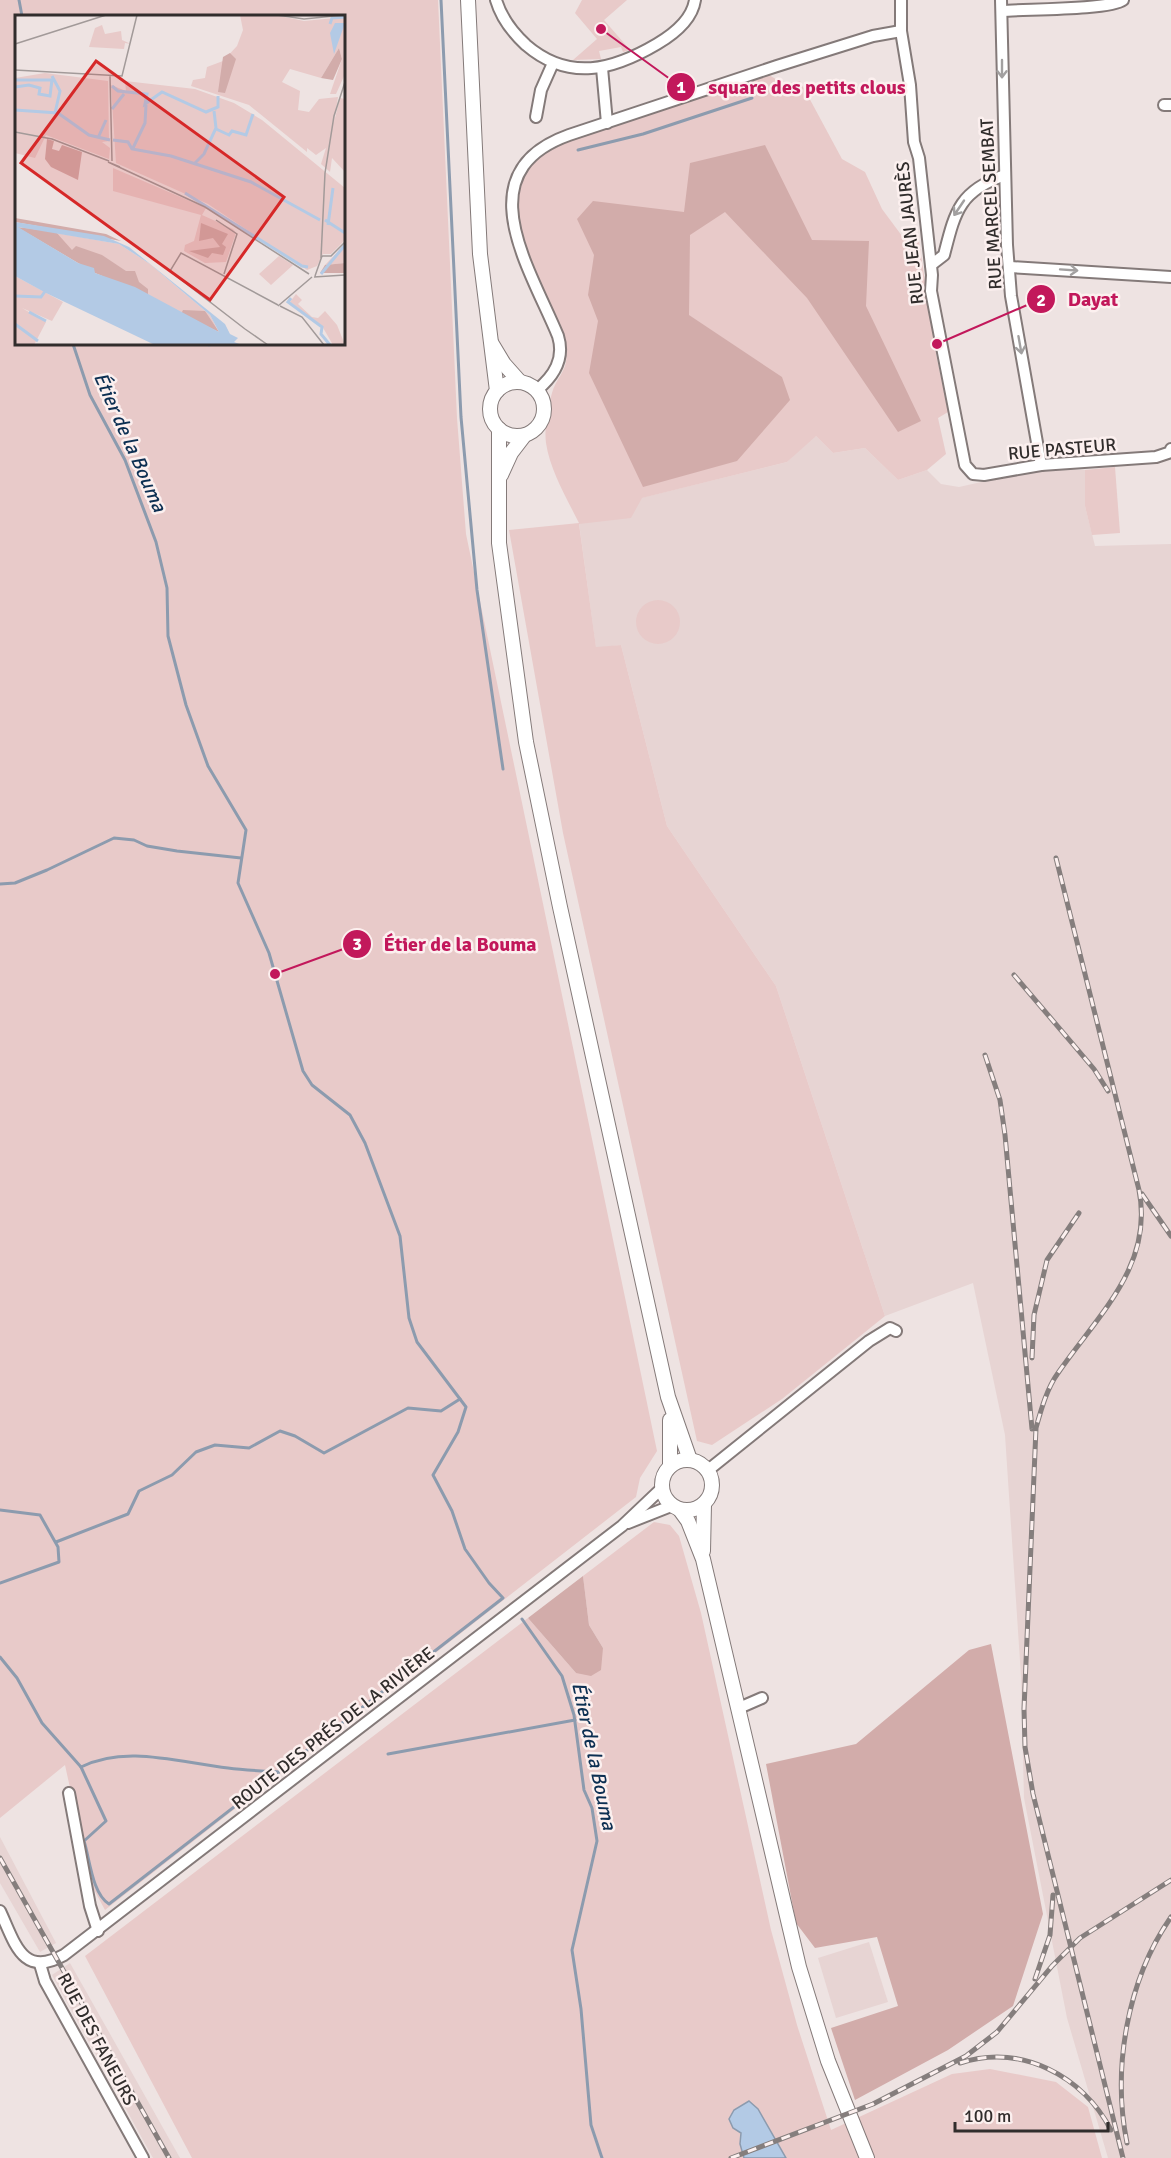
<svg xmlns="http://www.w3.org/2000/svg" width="1171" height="2158" viewBox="0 0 1171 2158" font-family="Signika,sans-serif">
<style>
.built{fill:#e7d4d3}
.green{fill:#e8cac9;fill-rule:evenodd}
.forest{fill:#d2acaa}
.water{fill:#b3cae5;stroke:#8c9bae;stroke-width:1.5}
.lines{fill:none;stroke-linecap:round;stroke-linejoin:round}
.stream{stroke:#8c9bae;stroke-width:3}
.minor-casing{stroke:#847a79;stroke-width:14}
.major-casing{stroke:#847a79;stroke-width:16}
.minor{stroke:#fff;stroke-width:10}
.major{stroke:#fff;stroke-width:14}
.rail-casing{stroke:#857e7d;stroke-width:5}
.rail{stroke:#fcf0ef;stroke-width:3;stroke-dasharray:9;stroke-linecap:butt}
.oneway{stroke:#a2a0a0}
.labels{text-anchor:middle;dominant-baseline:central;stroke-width:5;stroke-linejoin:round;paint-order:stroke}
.street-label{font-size:18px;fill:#312d2c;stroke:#fcf0ef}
.water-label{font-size:20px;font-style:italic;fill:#0c2f52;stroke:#fcf0ef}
.inset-river{fill:none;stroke:#b3cae5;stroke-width:3}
.inset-road{fill:none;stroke:#a29a99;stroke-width:1.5}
.view{fill:#d62828;fill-opacity:0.15;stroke:#d62828;stroke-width:3}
.inset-edge{fill:none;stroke:#312d2c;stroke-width:3}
.leader{fill:none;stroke:#c2185b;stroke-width:2}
.callout-dot{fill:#c2185b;stroke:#fcf0ef;stroke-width:2}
.mark-label{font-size:18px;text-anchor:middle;font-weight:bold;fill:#fff}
.callout-label{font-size:20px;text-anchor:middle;font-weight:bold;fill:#c2185b;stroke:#fcf0ef;stroke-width:5;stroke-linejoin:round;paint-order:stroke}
</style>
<rect width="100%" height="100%" fill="#eee3e2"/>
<g class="built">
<polygon points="816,436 833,453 865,448 898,480 927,470 941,484 959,487 1039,469 1085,470 1085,506 1095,546 1171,544 1171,2158 1108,2158 1067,2018 1024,1798 1021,1676 1005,1435 973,1283 885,1316 776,986 667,826 621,645 596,648 579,523 602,520 641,498 787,462 812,437"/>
<polygon points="0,1837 56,1943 40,1952 0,1883"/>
<polygon points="869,1942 888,2002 836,2018 818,1958"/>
<polygon points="70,1963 180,2158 153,2158 52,1975"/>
</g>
<g class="green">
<path d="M0,0h438l19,418 9,116 191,917 -17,27 -4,19 -531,413 -14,-26 -26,-119 -65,53zM16,16h328v328h-328z"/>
<polygon points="582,0 627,0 604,20 630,50 623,52 621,47 599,51 601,59 573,60 597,39 575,13"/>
<path d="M769,75l15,9 16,-3 42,78 23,13 17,37 23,31 13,-5 18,119 12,58 -10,6 8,36 -19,16 -29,10 -33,-32 -32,5 -17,-17 -29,26 -145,36 -11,20 -52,6 17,123 25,-2 46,181 109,160 109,330 -103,83 -70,46 -15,-4 -134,-608 -54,-303 70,-7c-12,-24 -29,-53 -33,-80 -2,-14 2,-36 6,-50 4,-16 17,-23 14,-41 -8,-58 -78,-127 -37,-184 7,-9 19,-16 28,-24z"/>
<polygon points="1115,467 1120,533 1092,535 1085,506 1085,470"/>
<circle cx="658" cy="622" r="22"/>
<polygon points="654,1522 670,1525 679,1536 701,1613 771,1930 797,2025 831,2130 952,2074 990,2069 1056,2082 1088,2107 1102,2158 786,2158 779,2147 733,2128 741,2133 740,2144 744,2158 192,2158 85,1956 528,1618 576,1673 603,1648 589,1625 583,1576"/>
</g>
<g class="forest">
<polygon points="765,145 812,240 869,241 866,306 921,421 898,432 807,298 725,212 690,235 689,315 782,377 790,400 737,461 643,487 589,373 598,321 588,295 594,255 577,219 593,201 684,212 690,163"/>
<polygon points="583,1576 589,1625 603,1648 601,1670 591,1676 576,1673 528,1618"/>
<polygon points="991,1644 1043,1914 1013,2006 948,2050 855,2100 831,2028 898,2006 877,1937 815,1948 796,1923 766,1764 856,1744 969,1650"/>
</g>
<polygon class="water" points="749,2101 758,2109 786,2158 744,2158 740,2144 741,2133 733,2128 729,2119 734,2110"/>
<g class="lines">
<g class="stream">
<polyline points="19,0 22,16"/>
<polyline points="441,0 461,417 477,590 503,769"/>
<polyline points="578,150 643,134 752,98"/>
<polyline points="0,884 15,883 47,870 114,838 134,840 147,846 177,851 241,858"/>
<polyline points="0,1510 40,1515 58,1547 59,1562 0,1583"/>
<polyline points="56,1542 128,1514 139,1491 172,1475 196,1452 215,1445 249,1448 280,1431 295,1436 324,1453 408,1408 441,1411 460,1399"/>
<polyline points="522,1619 562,1676 574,1715 584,1790 592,1808 597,1841 572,1950 581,2009 591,2125 602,2158"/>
<path d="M0,1657l17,21 25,45 39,44 25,54 -22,20c6,19 8,52 25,63l394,-306 -14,-15 -24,-34 -13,-38 -19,-36 25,-43 8,-25 -49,-65 -8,-24 -9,-82 -35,-93 -15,-28 -38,-30 -9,-14 -34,-118 -31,-70 8,-53 -38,-64 -22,-61 -18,-69 -1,-48 -11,-46 -31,-82 -35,-65 -17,-51"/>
<polyline points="388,1754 575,1720"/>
<path d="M81,1767c45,-23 100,-4 147,1 16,2 34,3 51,4"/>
</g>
<g class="minor-casing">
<g id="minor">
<path d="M496,0c5,17 17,33 30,45 43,37 87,25 131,-1 17,-10 35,-24 38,-44"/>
<polyline points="901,0 901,31 910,85 914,142 919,158 932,275 931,291 965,465 973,474 984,475 1041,465 1156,457 1171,452 1171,449"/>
<polyline points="1001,0 1007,245 1011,296 1041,465"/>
<path d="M1002,11c22,-2 108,-1 121,-11"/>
<polyline points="602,68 607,123"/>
<polyline points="1164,105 1171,105"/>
<polyline points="536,117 541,90 553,63"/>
<path d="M931,265l13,-10c11,-43 15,-64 61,-80"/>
<polyline points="1010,267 1171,277"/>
<path d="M537,390c17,-14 28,-31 21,-54 -28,-68 -93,-164 11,-201l208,-69 96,-30 28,-5"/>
<polyline points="707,1471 869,1341 890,1328 896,1331"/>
<polyline points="628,1523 671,1506"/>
<polyline points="739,1708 762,1698"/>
<polyline points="69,1793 90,1906 98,1931"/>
<path d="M0,1911c15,32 22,67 64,44l558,-429 39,-37"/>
<polyline points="40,1964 45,1981 143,2158"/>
</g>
</g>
<g class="major-casing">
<g id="major">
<polyline points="468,0 480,254 497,391"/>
<polyline points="492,344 504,364 520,382"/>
<circle cx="517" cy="409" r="27"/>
<polyline points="499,429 499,543 526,742 560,907 668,1397 690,1460"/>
<polyline points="501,475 511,453 524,436"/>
<polyline points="670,1420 670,1466"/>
<circle cx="687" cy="1485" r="25"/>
<polyline points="680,1510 688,1521 703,1559 799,1967 828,2061 867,2158"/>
<polyline points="703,1551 704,1504"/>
</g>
</g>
<use href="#minor" class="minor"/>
<use href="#major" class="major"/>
<g class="rail-casing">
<g id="rail">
<path d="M1056,858l83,332c15,76 -42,126 -81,183 -11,15 -17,37 -22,55l-12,281 1,38 8,47 90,364"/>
<polyline points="1014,975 1094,1069 1108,1091"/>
<polyline points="985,1055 1000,1100 1005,1135 1032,1429"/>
<polyline points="1142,1194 1171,1236"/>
<polyline points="1032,1358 1034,1315 1047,1260 1079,1213"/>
<polyline points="0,1858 169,2158"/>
<polyline points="1035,1979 1050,1935 1053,1895"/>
<path d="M960,2063c61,-20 123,13 151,67"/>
<path d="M1127,2143c-15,-74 0,-163 44,-226"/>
<polyline points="731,2158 873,2104 966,2056 997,2032 1052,1966 1080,1938 1171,1880"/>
</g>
</g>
<use href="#rail" class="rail"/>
</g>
<defs><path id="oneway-shaft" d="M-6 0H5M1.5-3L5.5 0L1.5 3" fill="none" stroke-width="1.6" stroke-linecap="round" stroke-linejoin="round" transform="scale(1.5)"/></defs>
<g class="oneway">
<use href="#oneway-shaft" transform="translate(1002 69) rotate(90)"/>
<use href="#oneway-shaft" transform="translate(959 208) rotate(124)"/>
<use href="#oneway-shaft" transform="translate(1069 270) rotate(4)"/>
<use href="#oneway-shaft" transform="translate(1020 345) rotate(80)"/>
</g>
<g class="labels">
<g class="street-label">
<text transform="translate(991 204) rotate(-93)">RUE MARCEL SEMBAT</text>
<text transform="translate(910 233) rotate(-96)">RUE JEAN JAURÈS</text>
<text transform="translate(1062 449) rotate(-5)">RUE PASTEUR</text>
<text transform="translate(333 1728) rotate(-38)">ROUTE DES PRÉS DE LA RIVIÈRE</text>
<text transform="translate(97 2039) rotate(62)">RUE DES FANEURS</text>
</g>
<g class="water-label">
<text transform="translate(130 442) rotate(66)">Étier de la Bouma</text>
<text transform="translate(594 1756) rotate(78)">Étier de la Bouma</text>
</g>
</g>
<g transform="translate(15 15)">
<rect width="330" height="330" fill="#eee3e2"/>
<path d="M225,0h35l29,6 41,-4v57l-9,20h-6l12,-35 -3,-11 -18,30 -31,-9 -8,13 18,9 -2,19 11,2 10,-13 19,-2 -4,25 6,-24 5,1v73l-13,-14 -2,14 -9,-8 5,-16 -10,7 -9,-7v4l-58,-47 -58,-19 2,-6 12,-2 2,-11 16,-6 14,-15 6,-16zM87,10l3,9 16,-3 1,9 9,4 -6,-1 -1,6 -35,-2 6,-19zM30,58l63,8 1,60 -7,1 8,6 -1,11 -63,-24 -11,23 -20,-5v-75zM110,66l70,8 39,14 28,17 83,68v52l-14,14h-8l-6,12 -10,4 -99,-66 -92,-41 -5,-78 15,6zM98,153l93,40 -4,7 31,14 3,4 -10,29 -21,1 -21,-12 1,-6 9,-4 7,-26 -88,-24zM8,212l96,17 31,20 60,51 9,17 -86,-44 -15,-4 -84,-49 -9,-2 -5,-4zM330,229v19l-20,2zM264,241l14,9 -22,20 -12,-11zM0,261l48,26 -11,19 -30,-13 24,14 -12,23h-19zM281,279l6,6 -4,4 14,13 6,1 7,-7 12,14 8,20h-12l-11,-19 -32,-24z" fill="#e8cac9"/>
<path d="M324,33l3,11 -9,21 -12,-2zM215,38l6,6 -11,34 -7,-1 5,-35zM32,124l7,2 -2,8 7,2 3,-6 20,7 -4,28 -27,-13 -6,-8zM0,203l91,16 15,7 -106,-19zM186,208l27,11 -6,10 4,3 -3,8 -11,-2 -4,5 -19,-7 31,-4 -7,-9 -14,3zM2,212l39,5 16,18 4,-4 26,9 24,16h9l4,11 9,7v6l-53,-22zM330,248v10h-25l5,-8zM168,295l22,1 14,21 -38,-18z" fill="#d2acaa"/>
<path d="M320,8h10l-11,31 -4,-21zM0,207l89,14 25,11 96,77 5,10 8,4 -4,4 8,3h-87l-109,-52 -31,-17zM3,212l101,17 31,20 60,51 9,17 -84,-45 -40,-14 -1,-5 -16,-5z" fill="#b3cae5" fill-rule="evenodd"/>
<path class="inset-river" d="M315,9l2,-6 13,-1M37,61l8,15 -5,22M0,65h37l-2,16 -11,-2 1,-6 -11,-3 -14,2M97,71l6,5 29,3 -2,10 17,-12 44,20 12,-5v-11M97,94l12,-15M0,95l43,3 31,22 21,5M201,114l13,6 3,-4 14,4 7,-21M83,123l8,-18M98,125l15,2 4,7 39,7 80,26 69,38M118,133l12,-25 1,-18M180,148l9,-9 12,-26 -2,-17M170,178l117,73 6,1M310,205l20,13M313,210l5,-37M306,259l24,-29M0,281l26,1 5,-7M276,283l-3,4 34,25 -1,7 9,11M14,297l17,9M0,309l23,17M193,330l26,-4"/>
<path class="inset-road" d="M262,0l27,4 40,-4M0,29l91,-29M0,55l107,6 15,-61M95,61l2,85M0,117l37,7 57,22M105,152l-12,-5 97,45 104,67M201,205l21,14 -13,40M307,241h9l14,-14M306,243l4,-85 9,-57 11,-34M300,261l7,-20M299,262l31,-2M263,291l34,-29M265,291l22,11 22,28M230,314l-75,-58 11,-18 97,52M230,314l23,16"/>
<path class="view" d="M81,46l188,136 -74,103 -189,-137z"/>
<rect width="330" height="330" class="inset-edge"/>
</g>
<path class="leader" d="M601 29L681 87M937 344L1041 299M275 974L357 944"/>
<g class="callout-dot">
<circle cx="601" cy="29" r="6"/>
<circle cx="937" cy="344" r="6"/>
<circle cx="275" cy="974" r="6"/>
<circle cx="681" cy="87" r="15"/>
<circle cx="1041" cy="299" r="15"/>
<circle cx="357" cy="944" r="15"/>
</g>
<g class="mark-label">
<text x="681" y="93">1</text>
<text x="1041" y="306">2</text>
<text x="357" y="950">3</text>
</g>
<g class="callout-label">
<text x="807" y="94">square des petits clous</text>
<text x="1093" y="306">Dayat</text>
<text x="460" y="951">Étier de la Bouma</text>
</g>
<path d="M955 2122v9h153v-9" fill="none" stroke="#312d2c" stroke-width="3"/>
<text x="964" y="2122" font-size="18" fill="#312d2c" stroke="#fcf0ef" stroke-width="4.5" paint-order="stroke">100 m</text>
</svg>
